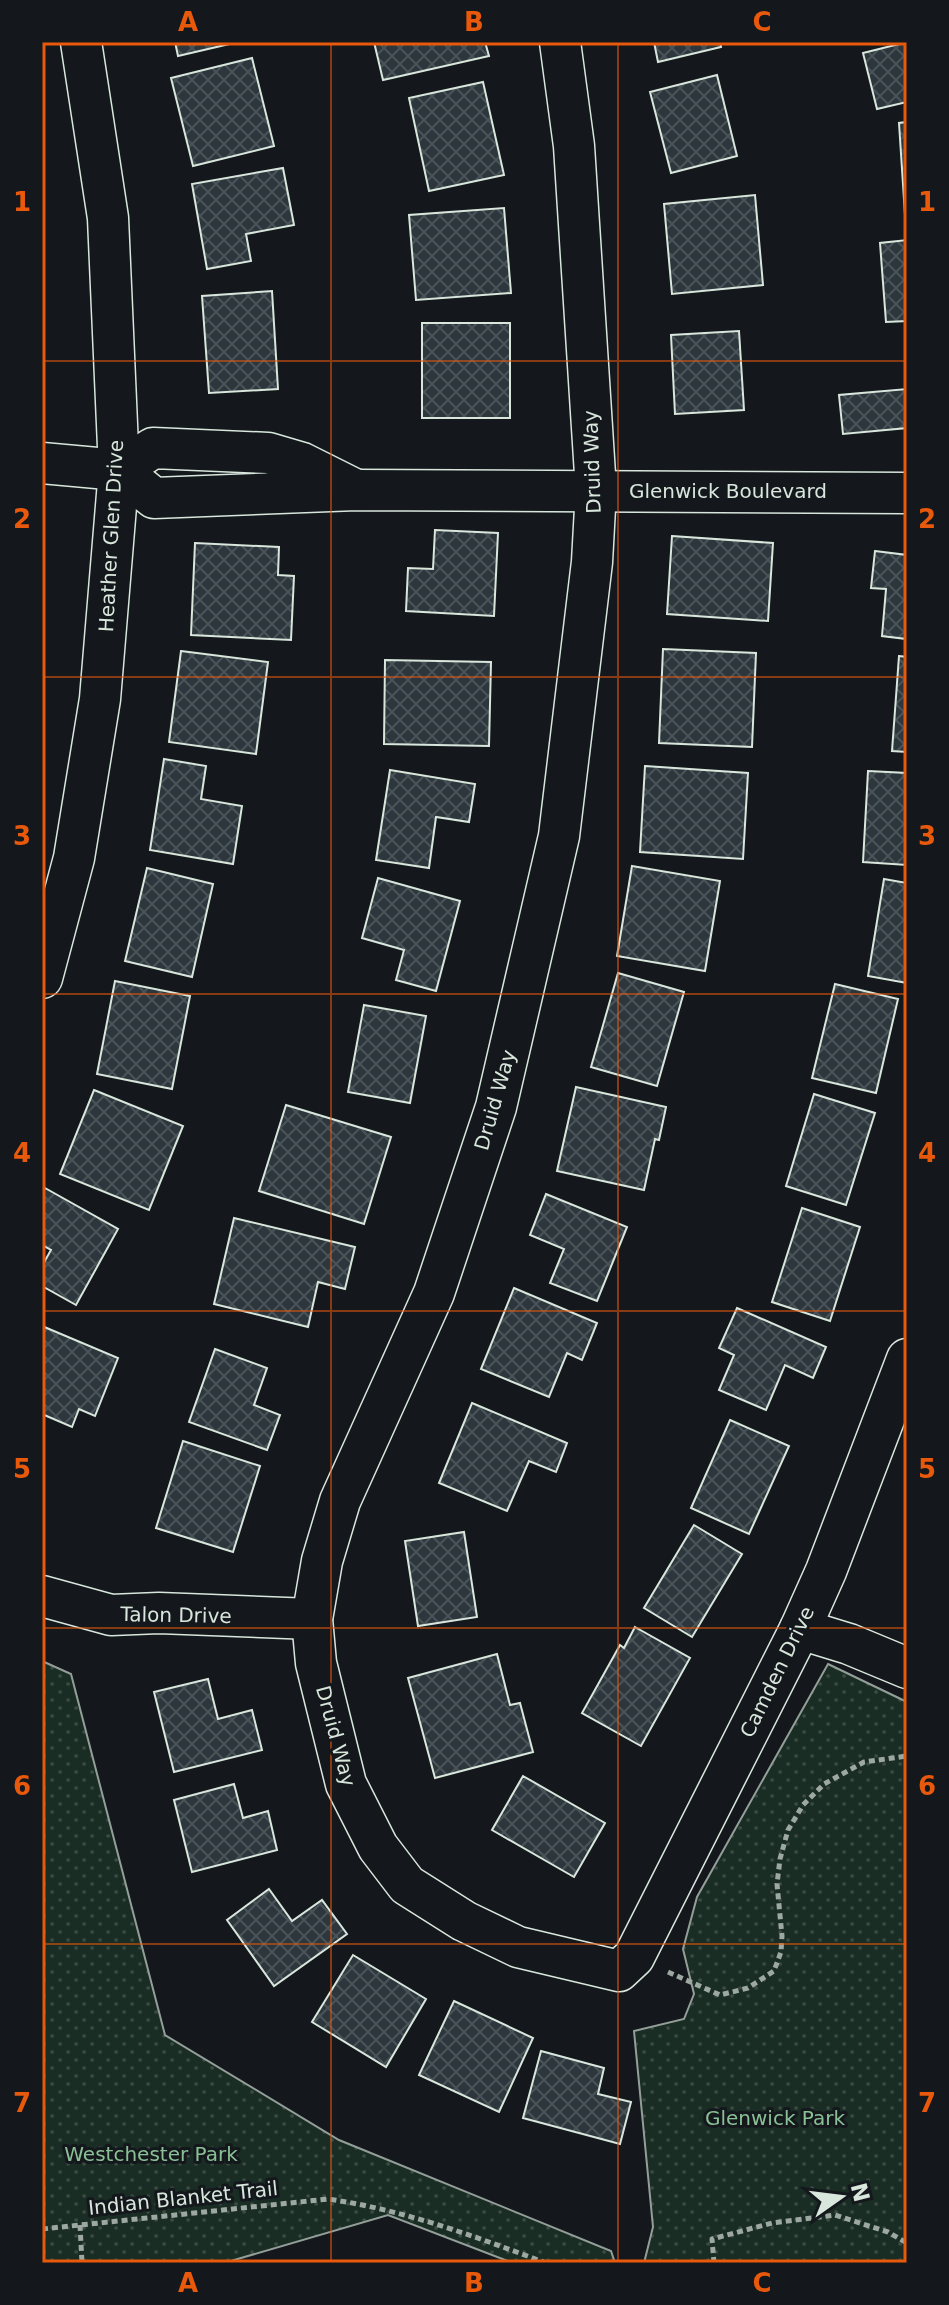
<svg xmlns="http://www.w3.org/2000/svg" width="949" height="2305" viewBox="0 0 949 2305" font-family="'DejaVu Sans',sans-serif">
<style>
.park{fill:url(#park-dots);stroke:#939e99;stroke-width:2}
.building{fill:url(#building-cross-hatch);stroke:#d8e6dc;stroke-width:2}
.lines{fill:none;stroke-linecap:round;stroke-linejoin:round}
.minor-casing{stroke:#d8e6dc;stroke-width:43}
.path{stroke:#9da8a2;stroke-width:5;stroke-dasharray:6 4;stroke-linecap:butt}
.minor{stroke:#14181c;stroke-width:40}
.grid{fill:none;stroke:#e8590c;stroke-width:2;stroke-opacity:0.55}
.labels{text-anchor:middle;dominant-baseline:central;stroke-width:6;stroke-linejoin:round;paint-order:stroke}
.street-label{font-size:20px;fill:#d8e6dc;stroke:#14181c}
.park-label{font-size:20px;fill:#8ac095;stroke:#14181c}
.neatline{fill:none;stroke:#e8590c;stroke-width:3}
.grid-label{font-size:26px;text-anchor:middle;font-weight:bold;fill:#e8590c}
</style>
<defs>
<pattern id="park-dots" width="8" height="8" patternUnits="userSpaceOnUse" patternTransform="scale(2)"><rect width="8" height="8" fill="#1a2d24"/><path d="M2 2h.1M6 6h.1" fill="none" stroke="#3b4b43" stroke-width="1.8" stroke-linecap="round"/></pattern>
<pattern id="building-cross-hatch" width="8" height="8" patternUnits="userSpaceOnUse" patternTransform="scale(2)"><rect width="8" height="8" fill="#2c363c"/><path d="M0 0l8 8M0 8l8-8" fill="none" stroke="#4a5358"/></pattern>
</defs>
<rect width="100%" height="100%" fill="#14181c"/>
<g class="park">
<polygon points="42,1661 71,1674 165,2035 339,2140 611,2251 615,2263 513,2263 388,2215 224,2263 42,2263"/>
<polygon points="828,1664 907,1702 907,2263 644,2263 653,2227 634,2031 684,2019 694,1994 683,1949 697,1897"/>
</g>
<g class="building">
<polygon points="175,42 238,42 178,56"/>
<polygon points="374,42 485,42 489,56 383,80"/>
<polygon points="654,42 720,42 721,47 658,62"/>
<polygon points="907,42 907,102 877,109 863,53"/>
<polygon points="252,58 274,146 193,166 171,78"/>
<polygon points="717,75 737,156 671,173 650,92"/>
<polygon points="483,82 504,175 429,191 409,98"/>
<polygon points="907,122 907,214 905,215 899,123"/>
<polygon points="283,168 294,225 246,234 251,261 207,269 192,184"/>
<polygon points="755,195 763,285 672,294 664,204"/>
<polygon points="504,208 511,293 416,300 409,215"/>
<polygon points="907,240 907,321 886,322 880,243"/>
<polygon points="272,291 278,389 209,393 202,296"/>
<rect x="422" y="323" width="88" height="95"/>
<polygon points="739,331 744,410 675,414 671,335"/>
<polygon points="907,389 907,428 843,434 839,395"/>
<polygon points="435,530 498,533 494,616 406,611 408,568 433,569"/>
<polygon points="672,536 773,543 768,621 667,614"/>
<polygon points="195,543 279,547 278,575 294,576 291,640 191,635"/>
<polygon points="875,551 907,555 907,639 882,636 886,589 871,588"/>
<polygon points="663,649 756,653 752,747 659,743"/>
<polygon points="181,651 268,662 256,754 169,742"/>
<polygon points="899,656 907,657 907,752 892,751"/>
<polygon points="385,660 491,662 489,746 384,744"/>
<polygon points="164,759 206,766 201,799 242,806 233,864 150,850"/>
<polygon points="645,766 748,773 743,859 640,852"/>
<polygon points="390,770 475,784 469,822 436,817 429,868 376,860"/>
<polygon points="868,771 907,773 907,865 863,862"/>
<polygon points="632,866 720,881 705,971 617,956"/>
<polygon points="147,868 213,884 192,977 125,961"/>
<polygon points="378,878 460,901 436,991 396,980 404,950 362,938"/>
<polygon points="884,879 907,883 907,983 868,976"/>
<polygon points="618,973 684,992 657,1086 591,1067"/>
<polygon points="115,981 190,996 172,1089 97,1074"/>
<polygon points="835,984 898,999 876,1093 812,1078"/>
<polygon points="364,1005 426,1016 410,1103 348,1092"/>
<polygon points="576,1087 666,1107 659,1140 655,1139 644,1190 557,1171"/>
<polygon points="94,1090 183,1126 149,1210 60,1174"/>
<polygon points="814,1094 875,1113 846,1205 786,1186"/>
<polygon points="286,1105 391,1137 364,1224 259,1191"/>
<polygon points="45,1188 118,1229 76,1305 42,1286 42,1266 51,1250 42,1245 42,1193"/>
<polygon points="546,1194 627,1227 597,1301 550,1283 564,1249 530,1235"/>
<polygon points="802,1208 860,1227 830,1321 772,1302"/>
<polygon points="234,1218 355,1247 345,1289 318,1282 308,1327 214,1304"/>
<polygon points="514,1288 597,1323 582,1360 567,1353 549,1397 481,1369"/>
<polygon points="737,1308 826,1347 813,1378 785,1365 766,1410 719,1390 734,1355 719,1348"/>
<polygon points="42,1326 118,1358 95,1416 79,1409 72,1427 42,1414"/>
<polygon points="215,1349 267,1368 254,1405 280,1415 267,1450 189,1422"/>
<polygon points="472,1403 567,1443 556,1472 529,1461 507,1511 439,1483"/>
<polygon points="730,1420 789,1446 749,1534 691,1508"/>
<polygon points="183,1441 260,1466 233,1552 156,1528"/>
<polygon points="694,1525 742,1554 692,1637 644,1608"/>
<polygon points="464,1532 477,1617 418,1626 405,1541"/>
<polygon points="635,1627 690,1658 641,1746 582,1713 620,1645 624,1648"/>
<polygon points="497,1654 510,1705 520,1703 533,1752 435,1778 408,1678"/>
<polygon points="208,1679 218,1719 252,1710 262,1750 174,1772 154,1692"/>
<polygon points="523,1776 605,1823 574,1877 492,1830"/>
<polygon points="234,1784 243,1818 268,1811 277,1850 192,1872 174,1800"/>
<polygon points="269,1889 292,1921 322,1900 347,1934 274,1986 227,1920"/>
<polygon points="353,1955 426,1999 386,2067 312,2022"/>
<polygon points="454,2001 533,2038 499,2112 419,2075"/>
<polygon points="541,2051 604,2068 598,2094 631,2102 620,2144 523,2118"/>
</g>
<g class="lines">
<g class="minor-casing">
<g id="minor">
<polyline points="560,42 574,146 596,490 592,562 559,836 496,1107 434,1293 340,1501 322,1561 312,1619 316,1663 346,1784 378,1847 407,1885 464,1921 518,1947 619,1971 634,1957 800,1629 826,1571 907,1359"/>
<polyline points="42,463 119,470 154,498 356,490 907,493"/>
<polyline points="119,470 153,448 268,453 302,463 352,488"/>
<polyline points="42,978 74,858 100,699 119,470 108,218 81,42"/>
<polyline points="42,1596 111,1615 159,1613 312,1619"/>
<polyline points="800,1629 849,1644 907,1668"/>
</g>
</g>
<g class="path">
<polyline points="668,1972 720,1995 748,1988 774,1971 781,1952 782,1936 777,1884 780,1859 788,1830 803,1805 824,1784 864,1762 907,1756"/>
<polyline points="80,2225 82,2263"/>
<path d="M42,2229l286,-30c76,11 146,37 218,64"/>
<polyline points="714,2263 712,2239 772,2223 835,2215 888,2232 907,2243"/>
</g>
<use href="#minor" class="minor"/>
</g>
<path class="grid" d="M331,42v2221M618,42v2221M42,361h865M42,677h865M42,994h865M42,1311h865M42,1628h865M42,1944h865"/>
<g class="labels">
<g class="street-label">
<text transform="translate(592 462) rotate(-92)">Druid Way</text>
<text x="728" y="491">Glenwick Boulevard</text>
<text transform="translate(111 536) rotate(-87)">Heather Glen Drive</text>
<text transform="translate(495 1100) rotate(-74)">Druid Way</text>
<text transform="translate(176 1615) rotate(1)">Talon Drive</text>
<text transform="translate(777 1672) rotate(-64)">Camden Drive</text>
<text transform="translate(336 1736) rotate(75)">Druid Way</text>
<text transform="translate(183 2198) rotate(-6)">Indian Blanket Trail</text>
</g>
<g class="park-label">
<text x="775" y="2118">Glenwick Park</text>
<text x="151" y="2154">Westchester Park</text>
</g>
</g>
<rect width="949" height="2305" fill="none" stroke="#14181c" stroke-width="88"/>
<g transform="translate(841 2197) rotate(76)" stroke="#14181c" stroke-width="6" paint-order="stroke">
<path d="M0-6L14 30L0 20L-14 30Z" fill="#d8e6dc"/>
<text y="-12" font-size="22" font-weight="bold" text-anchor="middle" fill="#d8e6dc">N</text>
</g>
<rect x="44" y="44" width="861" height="2217" class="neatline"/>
<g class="grid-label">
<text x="188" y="31">A</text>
<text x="474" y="31">B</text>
<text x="762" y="31">C</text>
<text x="22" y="211">1</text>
<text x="927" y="211">1</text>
<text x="22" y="528">2</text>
<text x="927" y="528">2</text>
<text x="22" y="845">3</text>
<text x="927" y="845">3</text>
<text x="22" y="1162">4</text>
<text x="927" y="1162">4</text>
<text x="22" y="1478">5</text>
<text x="927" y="1478">5</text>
<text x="22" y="1795">6</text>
<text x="927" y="1795">6</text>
<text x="22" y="2112">7</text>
<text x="927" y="2112">7</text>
<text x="188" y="2292">A</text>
<text x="474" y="2292">B</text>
<text x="762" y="2292">C</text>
</g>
</svg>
